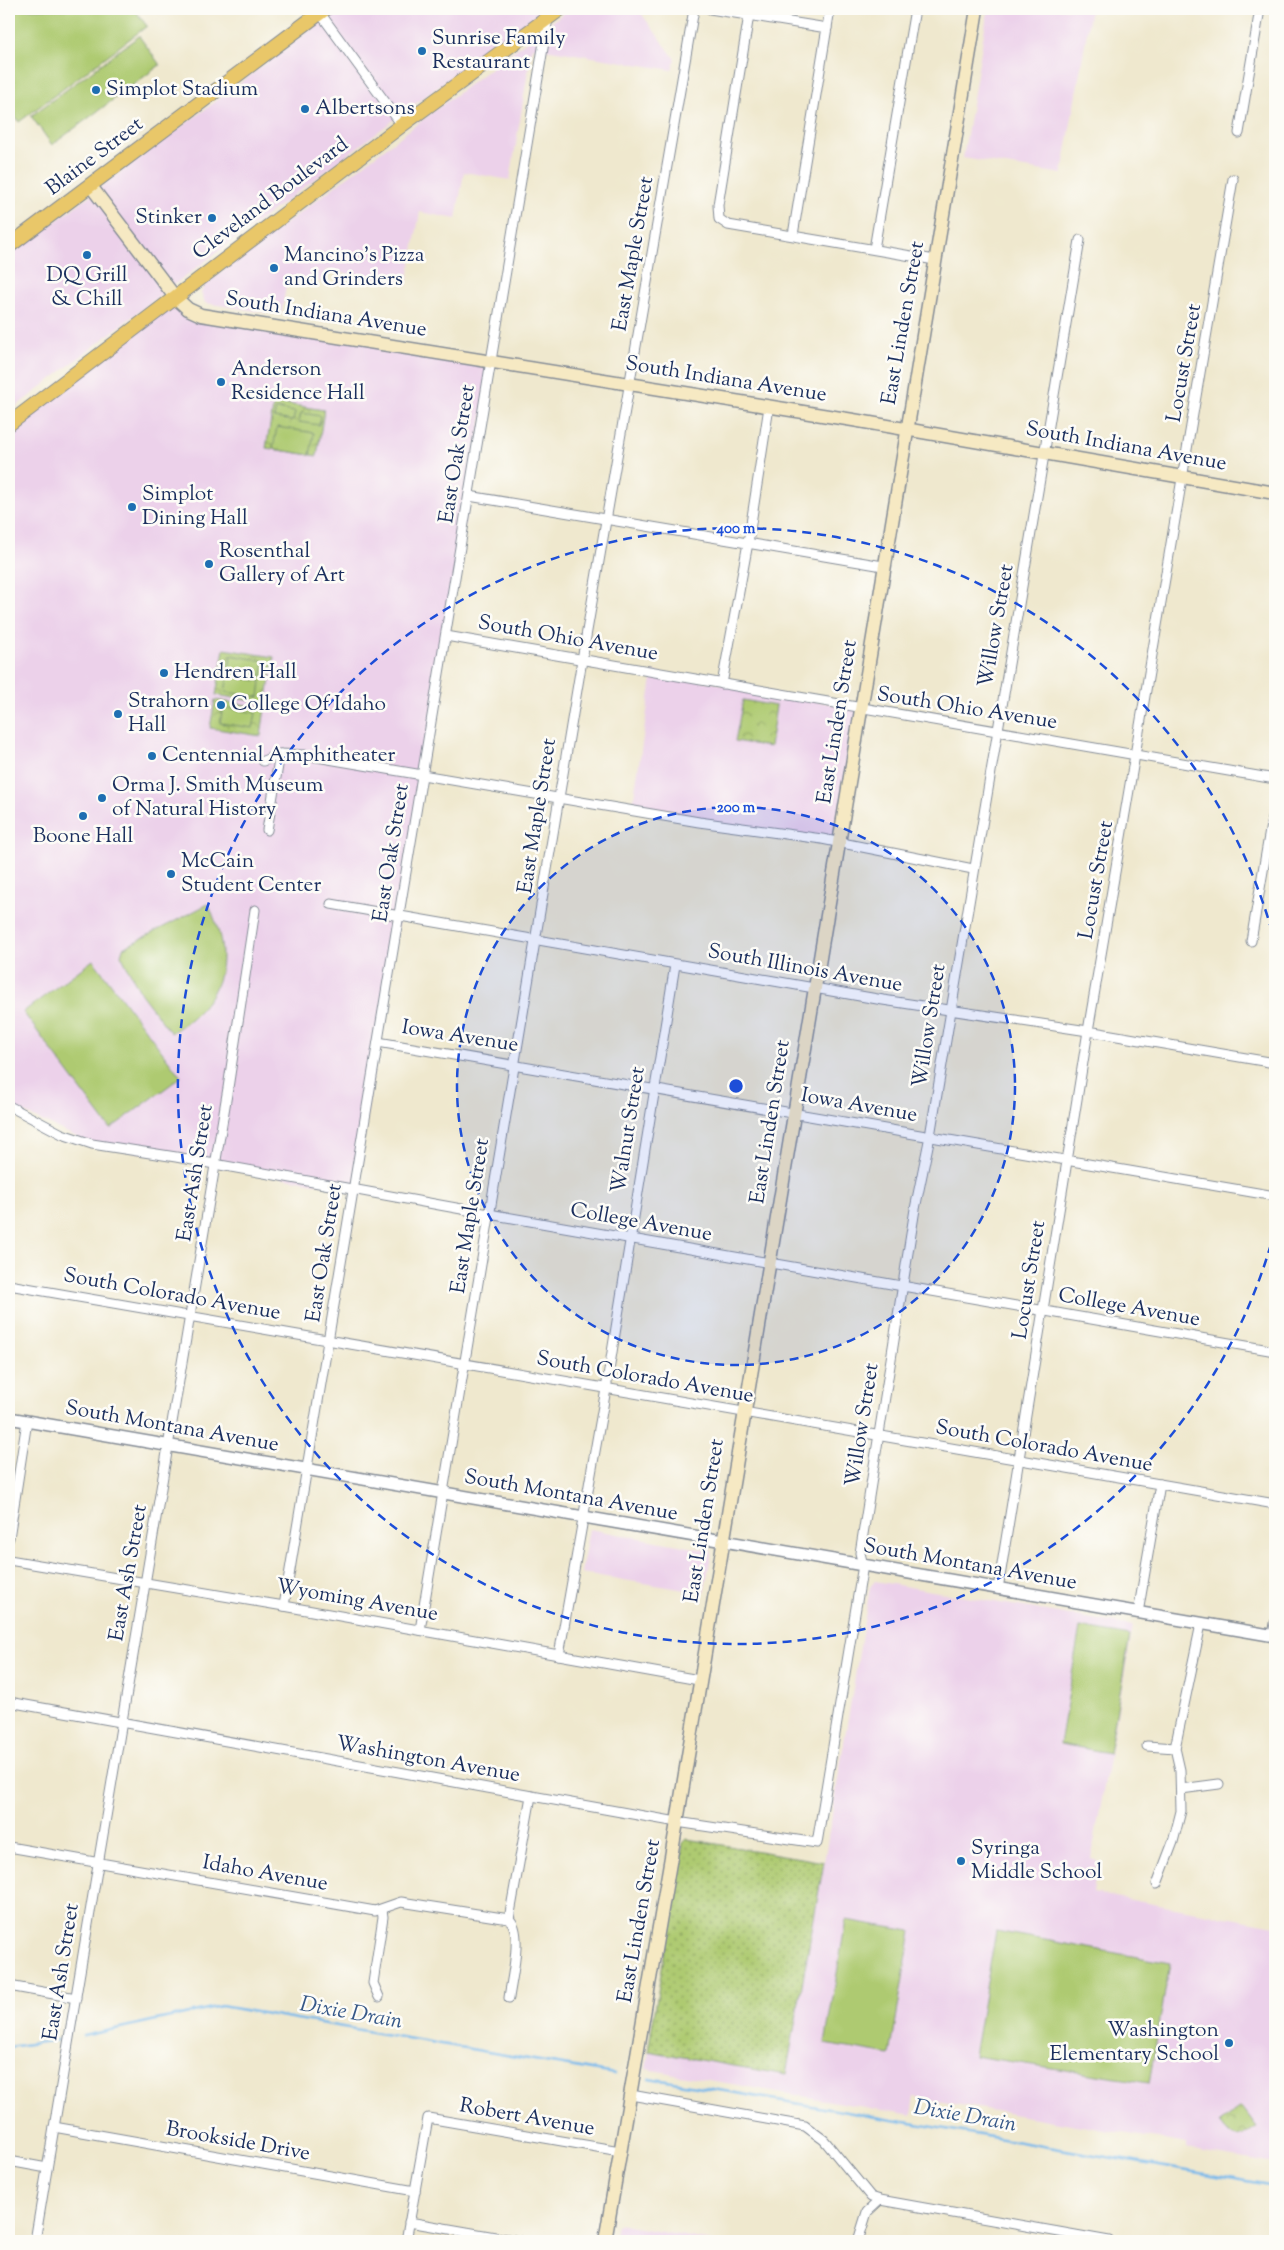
<svg xmlns="http://www.w3.org/2000/svg" width="1284" height="2250" viewBox="0 0 1284 2250" font-family="'Sorts Mill Goudy',serif">
<style>
.built{fill:#ecd1ea}
.grass{fill:url(#grass-dots);stroke:#647c68}
.park{fill:url(#park-crowns);stroke:#647c68}
.pitch{fill:#aeca71;stroke:#647c68}
.lines{fill:none;stroke-linecap:round;stroke-linejoin:round}
.stream{stroke:#76b8eb;stroke-width:2.5}
.minor-casing{stroke:#858c96;stroke-width:11}
.tertiary-casing{stroke:#858c96;stroke-width:14}
.secondary-casing{stroke:#858c96;stroke-width:15}
.primary-casing{stroke:#858c96;stroke-width:16}
.minor{stroke:#fff;stroke-width:9}
.tertiary{stroke:#fff;stroke-width:11}
.secondary{stroke:#f6e9c3;stroke-width:12}
.primary{stroke:#e9c769;stroke-width:14}
.ring{fill:none;stroke:#1d4ed8;stroke-width:2.5;stroke-dasharray:9 6}
.poi-dot{fill:#1f6fb2;stroke:#fdfcf7;stroke-width:2}
.labels{text-anchor:middle;dominant-baseline:central;stroke-width:5;stroke-linejoin:round;paint-order:stroke}
.poi-label{font-size:21px;fill:#1b2f5e;stroke:#fdfcf7;text-anchor:start}
.street-label{font-size:21px;fill:#1b2f5e;stroke:#fdfcf7}
.water-label{font-size:22px;font-style:italic;fill:#365888;stroke:#fdfcf7}
.centre{fill:#1d4ed8;stroke:#fdfcf7;stroke-width:2.5}
.ring-label{font-size:15px;text-anchor:middle;font-weight:bold;fill:#1d4ed8;stroke:#fdfcf7;stroke-width:5;stroke-linejoin:round;paint-order:stroke}
</style>
<defs>
<pattern id="grass-dots" width="8" height="8" patternUnits="userSpaceOnUse" patternTransform="scale(1.25)"><rect width="8" height="8" fill="#aeca71"/><path d="M2 2h.1M6 6h.1" fill="none" stroke="#8da460" stroke-width="1.8" stroke-linecap="round"/></pattern>
<pattern id="park-crowns" width="20" height="18" patternUnits="userSpaceOnUse" patternTransform="scale(1.25)"><rect width="20" height="18" fill="#aeca71"/><path d="M2 6a3 3 0 1 1 6 0M12 15a3 3 0 1 1 6 0" fill="none" stroke="#8da460"/></pattern>
</defs>
<rect width="100%" height="100%" fill="#fdfcf7"/>
<filter id="ink" filterUnits="userSpaceOnUse"><feTurbulence type="fractalNoise" baseFrequency=".02" numOctaves="2"/><feDisplacementMap in="SourceGraphic" scale="10" xChannelSelector="R" yChannelSelector="G"/><feConvolveMatrix kernelMatrix="1 2 1 2 8 2 1 2 1" color-interpolation-filters="sRGB"/></filter>
<filter id="wash" filterUnits="userSpaceOnUse"><feTurbulence type="fractalNoise" baseFrequency=".0096" numOctaves="4" result="noise"/><feDisplacementMap in="SourceGraphic" scale="20" xChannelSelector="R" yChannelSelector="G"/><feGaussianBlur stdDeviation="1.12" result="paint"/><feColorMatrix in="noise" values="0 0 0 0 0 0 0 0 0 0 0 0 0 0 0 0 0 1.4 0 .05"/><feComposite in="paint" operator="in"/></filter>
<g filter="url(#wash)">
<rect width="100%" height="100%" fill="#efe8ce"/>
<g class="built">
<polygon points="339,9 548,9 501,44 493,47 482,54 155,299 9,412 9,256"/>
<polygon points="569,9 638,9 675,59 672,70 532,47 510,180 464,172 456,219 420,212 407,284 326,270 323,282 288,276 281,315 205,303 201,293 206,284"/>
<polygon points="988,9 1091,9 1062,174 963,158"/>
<polygon points="175,297 188,309 491,363 354,1190 92,1144 9,1106 9,424"/>
<polygon points="653,672 860,709 838,843 632,810"/>
<polygon points="589,1529 712,1551 704,1593 581,1573"/>
<polygon points="875,1581 1133,1626 1091,1859 1098,1861 1093,1893 1275,1926 1275,2164 1187,2149 1187,2144 914,2097 911,2115 646,2069 683,1843 687,1839 824,1862 870,1587"/>
<polygon points="617,2224 712,2241 614,2241"/>
</g>
<polygon class="grass" points="687,1839 824,1862 786,2075 648,2051 683,1843"/>
<g class="park">
<polygon points="274,402 324,410 317,456 266,448"/>
<polygon points="224,649 274,657 266,703 216,695"/>
<polygon points="215,700 265,708 261,736 210,728"/>
<polygon points="743,700 776,706 770,747 735,741"/>
<path d="M1241,2107l15,20c-19,14 -22,14 -36,-5z"/>
</g>
<g class="pitch">
<polygon points="9,9 134,9 147,26 19,122 9,108"/>
<polygon points="139,36 160,65 52,145 31,116"/>
<polygon points="276,409 295,412 293,421 274,418"/>
<polygon points="301,413 320,416 319,425 299,422"/>
<polygon points="277,427 314,433 310,455 273,449"/>
<polygon points="231,655 264,661 262,676 229,671"/>
<polygon points="228,676 261,681 259,697 225,692"/>
<polygon points="223,707 256,713 253,728 220,723"/>
<path d="M208,904c27,55 15,97 -37,129l-30,-39 -20,-39 2,-7z"/>
<polygon points="93,960 181,1077 110,1129 23,1012"/>
<polygon points="1080,1627 1130,1636 1109,1753 1060,1744"/>
<polygon points="846,1920 911,1931 890,2055 825,2044"/>
<polygon points="996,1931 1170,1963 1149,2083 974,2056"/>
</g>
<g class="lines">
<g class="stream">
<polyline points="83,2036 221,2006 615,2074"/>
<polyline points="9,2047 57,2040"/>
<polyline points="649,2078 1275,2186"/>
</g>
</g>
</g>
<g filter="url(#ink)">
<g class="lines">
<g class="minor-casing">
<g id="minor">
<polyline points="710,9 827,28"/>
<polyline points="320,13 402,125"/>
<polyline points="749,15 718,205 719,219 728,225 935,260"/>
<polyline points="1239,133 1260,9"/>
<polyline points="793,235 830,9"/>
<polyline points="874,249 915,9"/>
<polyline points="469,496 883,566"/>
<polyline points="446,636 1275,779"/>
<polyline points="722,684 748,543 769,407"/>
<polyline points="263,761 280,754 305,755 699,822 822,839 973,869"/>
<polyline points="267,830 280,754"/>
<polyline points="331,904 883,1000 1088,1031 1275,1063"/>
<polyline points="1251,941 1275,801"/>
<polyline points="378,1042 1275,1196"/>
<polyline points="9,1106 62,1134 92,1144 176,1157 489,1214 1275,1351"/>
<polyline points="9,1285 1275,1504"/>
<polyline points="9,1538 27,1421"/>
<polyline points="9,1560 284,1606 699,1680"/>
<polyline points="998,1589 1088,1031 1233,179"/>
<polyline points="284,1606 548,18"/>
<polyline points="1138,1613 1160,1484"/>
<polyline points="420,1630 582,660 694,9"/>
<polyline points="1273,1636 1275,1623"/>
<polyline points="559,1655 606,1389 675,965"/>
<polyline points="9,1702 677,1822 817,1843 863,1565 860,1553 915,1209 930,1136 1080,240"/>
<polyline points="1147,1746 1175,1748"/>
<polyline points="1181,1789 1219,1784"/>
<path d="M9,1847l366,64 26,-9 108,17c15,12 2,62 0,79"/>
<polyline points="1157,1884 1173,1842 1181,1811 1180,1770 1175,1748 1201,1624"/>
<polyline points="509,1919 531,1796"/>
<polyline points="9,1986 76,1998"/>
<polyline points="379,1997 373,1983 383,1917 382,1910"/>
<polyline points="631,2095 805,2126 824,2140 871,2197 880,2200 1109,2241"/>
<polyline points="54,2127 415,2191"/>
<polyline points="9,2161 47,2168"/>
<polyline points="409,2222 519,2241"/>
<polyline points="35,2241 228,1088 255,910"/>
<polyline points="406,2241 428,2118 620,2151"/>
<polyline points="858,2241 867,2212 880,2200"/>
</g>
</g>
<g class="tertiary-casing">
<polyline id="tertiary" points="9,1418 1275,1636"/>
</g>
<g class="secondary-casing">
<g id="secondary">
<polyline points="90,185 175,297 188,309 201,315 853,420 1275,493"/>
<polyline points="605,2241 677,1822 977,9"/>
</g>
</g>
<g class="primary-casing">
<g id="primary">
<polyline points="9,246 325,9"/>
<polyline points="9,424 402,125 560,9"/>
</g>
</g>
<use href="#minor" class="minor"/>
<use href="#tertiary" class="tertiary"/>
<use href="#secondary" class="secondary"/>
<use href="#primary" class="primary"/>
</g>
</g>
<circle cx="736" cy="1086" r="279" fill="#1d4ed8" fill-opacity=".12"/>
<g class="ring">
<circle cx="736" cy="1086" r="279"/>
<path d="M1275 1230A558 558 0 1 1 1275 942"/>
</g>
<g class="poi-dot">
<circle cx="422" cy="51" r="5"/>
<circle cx="96" cy="90" r="5"/>
<circle cx="305" cy="109" r="5"/>
<circle cx="212" cy="218" r="5"/>
<circle cx="87" cy="255" r="5"/>
<circle cx="274" cy="268" r="5"/>
<circle cx="221" cy="382" r="5"/>
<circle cx="132" cy="507" r="5"/>
<circle cx="209" cy="564" r="5"/>
<circle cx="164" cy="673" r="5"/>
<circle cx="221" cy="705" r="5"/>
<circle cx="118" cy="714" r="5"/>
<circle cx="152" cy="756" r="5"/>
<circle cx="102" cy="798" r="5"/>
<circle cx="83" cy="816" r="5"/>
<circle cx="171" cy="874" r="5"/>
<circle cx="961" cy="1861" r="5"/>
<circle cx="1229" cy="2043" r="5"/>
</g>
<g class="labels">
<g class="poi-label">
<text x="432" y="39">Sunrise Family<tspan x="432" dy="24">Restaurant</tspan></text>
<text x="106" y="90">Simplot Stadium</text>
<text x="315" y="109">Albertsons</text>
<text x="202" y="218" text-anchor="end">Stinker</text>
<text x="284" y="256">Mancino's Pizza<tspan x="284" dy="24">and Grinders</tspan></text>
<text x="87" y="276" text-anchor="middle">DQ Grill<tspan x="87" dy="24">&amp; Chill</tspan></text>
<text x="231" y="370">Anderson<tspan x="231" dy="24">Residence Hall</tspan></text>
<text x="142" y="495">Simplot<tspan x="142" dy="24">Dining Hall</tspan></text>
<text x="219" y="552">Rosenthal<tspan x="219" dy="24">Gallery of Art</tspan></text>
<text x="174" y="673">Hendren Hall</text>
<text x="128" y="702">Strahorn<tspan x="128" dy="24">Hall</tspan></text>
<text x="231" y="705">College Of Idaho</text>
<text x="162" y="756">Centennial Amphitheater</text>
<text x="112" y="786">Orma J. Smith Museum<tspan x="112" dy="24">of Natural History</tspan></text>
<text x="83" y="837" text-anchor="middle">Boone Hall</text>
<text x="181" y="862">McCain<tspan x="181" dy="24">Student Center</tspan></text>
<text x="971" y="1849">Syringa<tspan x="971" dy="24">Middle School</tspan></text>
<text x="1219" y="2031" text-anchor="end">Washington<tspan x="1219" dy="24">Elementary School</tspan></text>
</g>
<g class="street-label">
<text transform="translate(95 157) rotate(-37)">Blaine Street</text>
<text transform="translate(271 199) rotate(-37)">Cleveland Boulevard</text>
<text transform="translate(634 254) rotate(-80)">East Maple Street</text>
<text transform="translate(326 315) rotate(9)">South Indiana Avenue</text>
<text transform="translate(904 323) rotate(-80)">East Linden Street</text>
<text transform="translate(1185 363) rotate(-80)">Locust Street</text>
<text transform="translate(726 380) rotate(9)">South Indiana Avenue</text>
<text transform="translate(1126 447) rotate(10)">South Indiana Avenue</text>
<text transform="translate(458 454) rotate(-81)">East Oak Street</text>
<text transform="translate(997 626) rotate(-80)">Willow Street</text>
<text transform="translate(568 639) rotate(10)">South Ohio Avenue</text>
<text transform="translate(967 709) rotate(9)">South Ohio Avenue</text>
<text transform="translate(838 722) rotate(-81)">East Linden Street</text>
<text transform="translate(538 816) rotate(-81)">East Maple Street</text>
<text transform="translate(392 853) rotate(-81)">East Oak Street</text>
<text transform="translate(1097 880) rotate(-80)">Locust Street</text>
<text transform="translate(805 969) rotate(10)">South Illinois Avenue</text>
<text transform="translate(930 1026) rotate(-81)">Willow Street</text>
<text transform="translate(460 1037) rotate(9)">Iowa Avenue</text>
<text transform="translate(859 1106) rotate(10)">Iowa Avenue</text>
<text transform="translate(771 1122) rotate(-81)">East Linden Street</text>
<text transform="translate(629 1130) rotate(-81)">Walnut Street</text>
<text transform="translate(196 1173) rotate(-81)">East Ash Street</text>
<text transform="translate(471 1216) rotate(-81)">East Maple Street</text>
<text transform="translate(641 1223) rotate(10)">College Avenue</text>
<text transform="translate(325 1253) rotate(-81)">East Oak Street</text>
<text transform="translate(1030 1280) rotate(-81)">Locust Street</text>
<text transform="translate(172 1295) rotate(10)">South Colorado Avenue</text>
<text transform="translate(1129 1308) rotate(10)">College Avenue</text>
<text transform="translate(645 1378) rotate(10)">South Colorado Avenue</text>
<text transform="translate(863 1425) rotate(-81)">Willow Street</text>
<text transform="translate(172 1427) rotate(10)">South Montana Avenue</text>
<text transform="translate(1044 1447) rotate(10)">South Colorado Avenue</text>
<text transform="translate(571 1496) rotate(10)">South Montana Avenue</text>
<text transform="translate(705 1521) rotate(-81)">East Linden Street</text>
<text transform="translate(970 1565) rotate(10)">South Montana Avenue</text>
<text transform="translate(129 1573) rotate(-80)">East Ash Street</text>
<text transform="translate(357 1601) rotate(10)">Wyoming Avenue</text>
<text transform="translate(428 1760) rotate(10)">Washington Avenue</text>
<text transform="translate(265 1874) rotate(10)">Idaho Avenue</text>
<text transform="translate(640 1921) rotate(-80)">East Linden Street</text>
<text transform="translate(62 1972) rotate(-81)">East Ash Street</text>
<text transform="translate(527 2118) rotate(10)">Robert Avenue</text>
<text transform="translate(238 2142) rotate(10)">Brookside Drive</text>
</g>
<g class="water-label">
<text transform="translate(351 2014) rotate(10)">Dixie Drain</text>
<text transform="translate(965 2117) rotate(10)">Dixie Drain</text>
</g>
</g>
<circle cx="736" cy="1086" r="8" class="centre"/>
<g class="ring-label">
<text x="736" y="533">400 m</text>
<text x="736" y="812">200 m</text>
</g>
<rect width="1284" height="2250" fill="none" stroke="#fdfcf7" stroke-width="30"/>
</svg>
